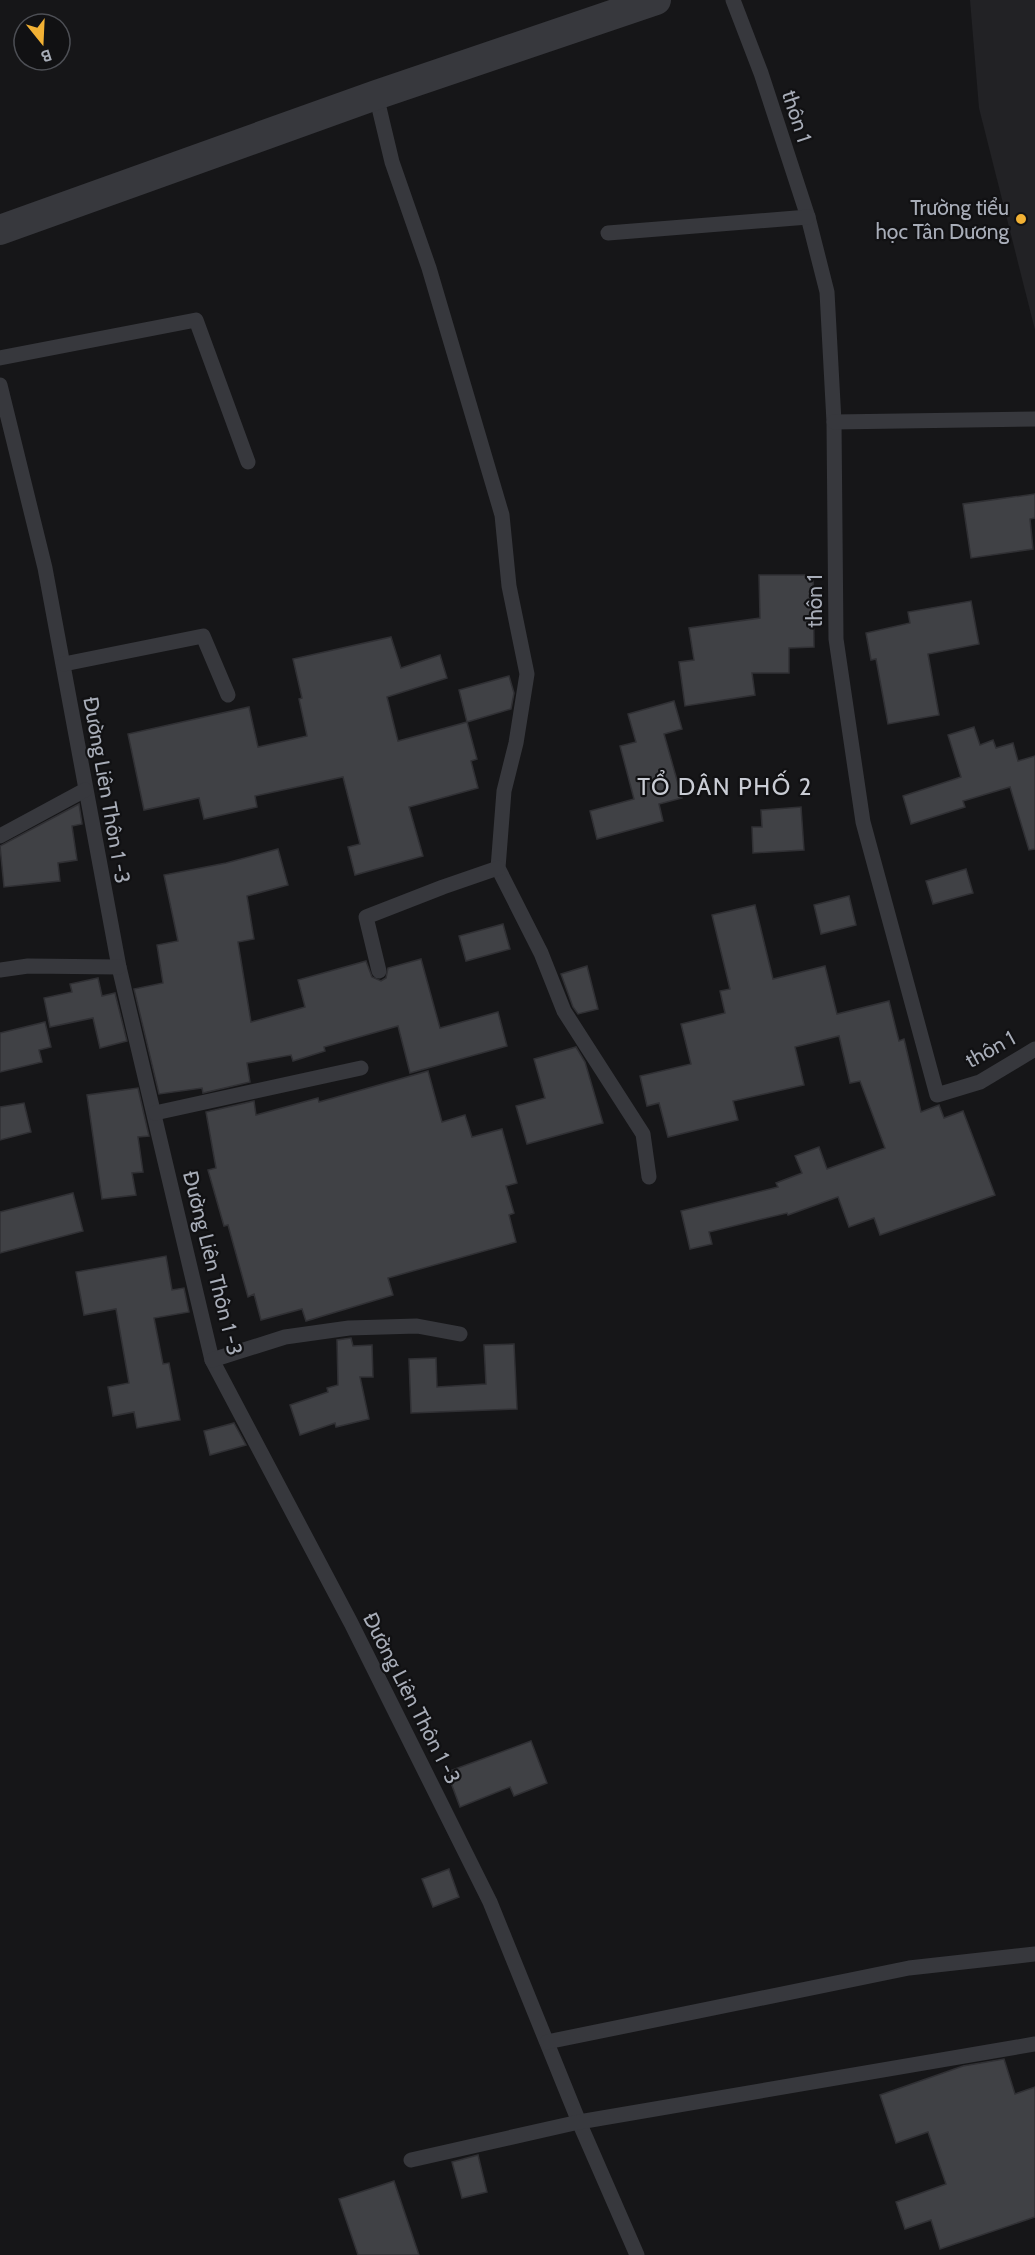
<svg xmlns="http://www.w3.org/2000/svg" width="1035" height="2255" viewBox="0 0 1035 2255" font-family="Cabin,sans-serif">
<style>
.built{fill:#222225}
.building{fill:#404145;stroke:#303034;stroke-width:1.5}
.lines{fill:none;stroke-linecap:round;stroke-linejoin:round}
.service{stroke:#37383d;stroke-width:15}
.minor{stroke:#37383d;stroke-width:30}
.poi-dot{fill:#f2b134;stroke:#111113;stroke-width:2}
.labels{text-anchor:middle;dominant-baseline:central;stroke-width:4.5;stroke-linejoin:round;paint-order:stroke}
.street-label{font-size:21px;fill:#a8adb8;stroke:#111113}
.poi-label{font-size:21px;fill:#a8adb8;stroke:#111113;text-anchor:end}
.quarter-label{font-size:24px;letter-spacing:1.5px;fill:#c9ccd4;stroke:#111113}
</style>
<rect width="100%" height="100%" fill="#161618"/>
<polygon class="built" points="970,0 1035,0 1035,330 979,108"/>
<g class="building">
<polygon points="1035,494 1035,518 1030,519 1033,549 971,558 963,504"/>
<polygon points="759,575 813,575 814,647 789,648 789,673 752,673 755,695 685,706 679,662 694,660 689,628 760,618"/>
<polygon points="971,601 979,644 928,654 939,715 888,724 876,659 871,660 866,633 910,623 908,612"/>
<polygon points="391,637 401,668 440,655 447,678 387,697 398,741 467,722 477,759 471,761 478,788 409,807 423,856 355,875 348,847 360,844 343,777 255,796 257,807 204,819 199,798 144,810 128,734 249,707 258,747 307,736 299,699 302,698 293,659"/>
<polygon points="509,676 514,693 511,709 467,722 459,690"/>
<polygon points="674,701 682,729 664,734 682,798 659,804 663,821 597,839 590,811 634,799 620,746 636,742 628,714"/>
<polygon points="974,727 980,745 993,740 996,748 1013,743 1018,761 1035,756 1035,849 1029,850 1010,787 963,801 965,807 911,824 903,796 961,777 948,735"/>
<polygon points="79,804 82,824 72,826 77,860 58,863 60,881 4,887 0,846"/>
<polygon points="801,807 804,850 753,853 752,827 762,827 761,810"/>
<polygon points="278,849 288,885 247,896 254,939 238,942 251,1022 305,1007 298,980 366,961 372,977 381,981 386,978 388,968 421,959 440,1028 498,1012 507,1046 410,1073 398,1026 324,1047 325,1051 293,1061 291,1055 247,1063 250,1082 203,1093 202,1088 159,1094 134,989 163,983 157,945 178,941 164,875 226,863"/>
<polygon points="966,869 973,893 933,904 926,881"/>
<polygon points="849,896 856,925 821,934 814,905"/>
<polygon points="755,905 773,979 825,966 837,1014 889,1001 899,1041 904,1039 905,1043 921,1112 939,1105 944,1118 963,1111 995,1195 880,1235 874,1218 849,1227 838,1197 788,1215 787,1213 709,1232 712,1244 690,1249 681,1211 778,1187 776,1183 802,1173 795,1156 819,1147 827,1169 885,1148 860,1081 850,1083 839,1036 795,1047 804,1085 733,1101 738,1120 668,1137 659,1103 647,1106 640,1076 691,1064 681,1024 725,1013 720,991 730,989 712,915"/>
<polygon points="503,924 510,949 466,961 459,936"/>
<polygon points="587,966 598,1009 578,1014 573,1007 561,974"/>
<polygon points="98,978 102,996 115,993 127,1041 100,1048 93,1018 50,1027 44,998 72,992 70,984"/>
<polygon points="45,1022 51,1047 39,1050 42,1062 0,1072 0,1033"/>
<polygon points="576,1047 585,1062 603,1123 527,1144 516,1106 545,1098 534,1059"/>
<polygon points="428,1071 442,1122 465,1115 472,1137 502,1129 517,1183 506,1186 514,1213 509,1215 516,1242 388,1278 393,1295 306,1321 302,1309 261,1320 254,1294 248,1297 228,1225 224,1226 208,1170 216,1168 206,1112 254,1101 256,1115 318,1098 319,1102"/>
<polygon points="138,1088 149,1136 138,1137 143,1172 132,1173 136,1195 102,1199 87,1095"/>
<polygon points="24,1103 31,1132 0,1140 0,1107"/>
<polygon points="73,1193 83,1231 0,1253 0,1212"/>
<polygon points="166,1256 172,1290 184,1288 189,1312 154,1318 163,1364 169,1363 180,1420 137,1428 134,1412 113,1416 108,1387 129,1383 116,1309 84,1315 76,1272"/>
<polygon points="351,1338 353,1346 372,1345 373,1377 360,1377 369,1419 336,1427 335,1423 300,1435 290,1405 328,1392 327,1388 338,1385 337,1340"/>
<polygon points="514,1344 517,1409 411,1413 409,1359 436,1358 437,1387 486,1384 484,1345"/>
<polygon points="234,1423 246,1445 210,1455 204,1431"/>
<polygon points="531,1741 547,1783 514,1796 510,1787 460,1807 447,1772"/>
<polygon points="449,1869 459,1897 433,1907 422,1879"/>
<polygon points="1004,2059 1015,2094 1035,2087 1035,2217 940,2249 931,2220 905,2229 896,2202 946,2184 928,2132 896,2143 880,2095 963,2066"/>
<polygon points="478,2155 487,2192 462,2198 452,2162"/>
<polygon points="394,2181 419,2255 358,2255 339,2199"/>
</g>
<g class="lines">
<g class="service">
<polyline points="733,0 761,73 808,217 827,292 834,422 836,639 863,822 937,1095 980,1082 1035,1049"/>
<polyline points="376,95 392,162 429,268 502,515 509,586 527,674 516,743 504,791 498,868 541,953 564,1011 643,1134 649,1177"/>
<polyline points="608,233 808,217"/>
<polyline points="0,358 196,320 248,462"/>
<polyline points="0,385 45,568 119,967 212,1360 351,1623 490,1902 579,2122 637,2255"/>
<polyline points="834,422 1035,419"/>
<polyline points="64,664 203,636 228,695"/>
<polyline points="0,836 85,790"/>
<polyline points="0,970 28,966 119,967"/>
<polyline points="379,971 366,917 443,887 498,868"/>
<polyline points="155,1113 361,1068"/>
<polyline points="212,1360 285,1337 349,1328 417,1326 460,1334"/>
<polyline points="547,2042 909,1968 1035,1954"/>
<polyline points="411,2160 579,2122 1035,2044"/>
</g>
<polyline class="minor" points="0,230 376,95 656,0"/>
</g>
<circle class="poi-dot" cx="1021" cy="219" r="6"/>
<g class="labels">
<g class="street-label">
<text transform="translate(797 116) rotate(72)">thôn 1</text>
<text transform="translate(814 601) rotate(-90)">thôn 1</text>
<text transform="translate(107 790) rotate(80)">Đường Liên Thôn 1 -3</text>
<text transform="translate(990 1049) rotate(-29)">thôn 1</text>
<text transform="translate(213 1263) rotate(76)">Đường Liên Thôn 1 -3</text>
<text transform="translate(412 1698) rotate(63)">Đường Liên Thôn 1 -3</text>
</g>
<g class="poi-label">
<text x="1009" y="207">Trường tiểu<tspan x="1009" dy="24">học Tân Dương</tspan></text>
</g>
<g class="quarter-label">
<text x="725" y="786">TỔ DÂN PHỐ 2</text>
</g>
</g>
<g transform="translate(42 42) rotate(162)"><circle r="28" fill="#111113" stroke="#4d4f55" stroke-width="1.5"/>
<path d="M0-4.5L10 22L0 15L-10 22Z" fill="#f2b134"/>
<text y="-9" font-size="16" font-weight="bold" text-anchor="middle" fill="#a8adb8">B</text>
</g>
</svg>
